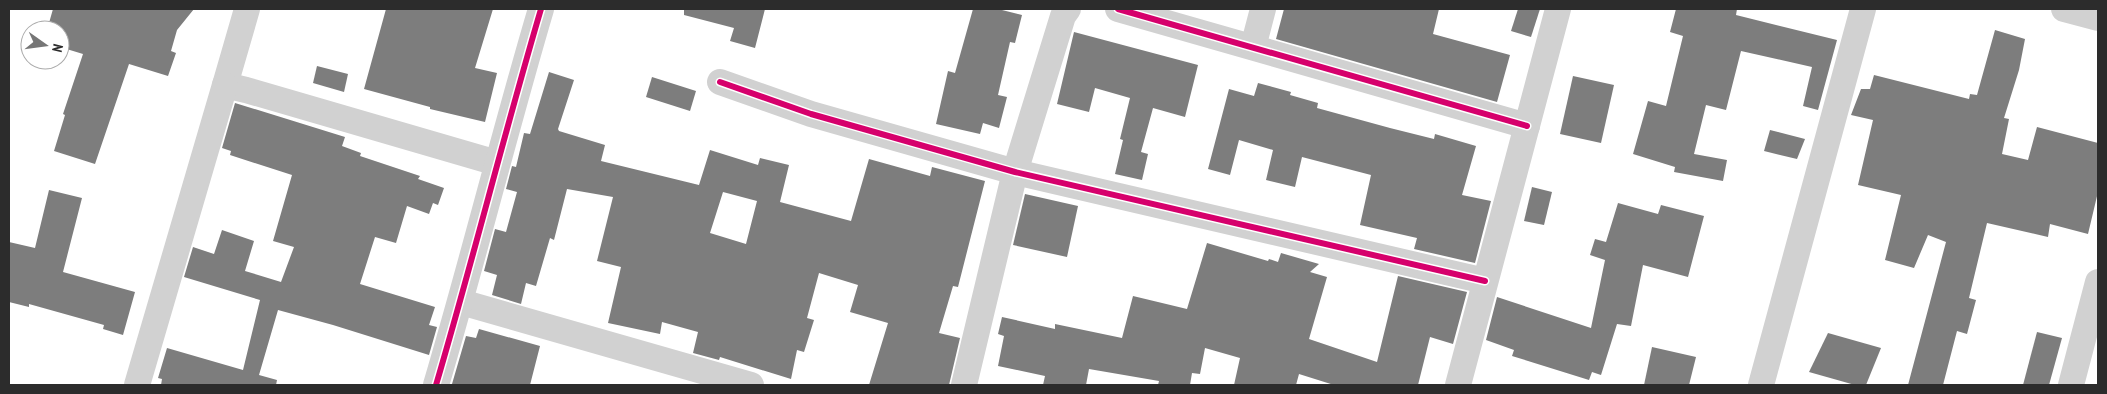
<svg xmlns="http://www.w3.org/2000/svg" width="2107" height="394" viewBox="0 0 2107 394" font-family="'PT Sans Narrow',sans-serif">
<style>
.building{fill:#7d7d7d;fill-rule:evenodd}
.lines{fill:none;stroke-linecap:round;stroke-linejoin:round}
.street{stroke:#d1d1d1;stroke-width:26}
.cycleway-casing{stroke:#fff;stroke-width:9}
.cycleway{stroke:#d6006c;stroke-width:6}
</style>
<rect width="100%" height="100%" fill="#fff"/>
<g class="building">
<polygon points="53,9 194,9 177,30 171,51 176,53 168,76 129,64 95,164 54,151 65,115 63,114 83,54 60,47 60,30 47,30"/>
<polygon points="386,9 493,9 475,68 497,73 485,122 430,109 430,107 364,89"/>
<polygon points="684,9 765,9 755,48 730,41 734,28 684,15"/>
<polygon points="973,9 998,9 1022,15 1015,43 1010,42 998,95 1007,97 999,128 983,123 980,134 936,124 948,71 955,73"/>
<polygon points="1284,9 1439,9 1433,34 1510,55 1497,102 1276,39"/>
<polygon points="1518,9 1540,9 1531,37 1511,31"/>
<polygon points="1676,9 1737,9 1736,15 1837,40 1818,110 1803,106 1812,67 1741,51 1726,110 1706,105 1694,154 1727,160 1723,181 1674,172 1675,167 1633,154 1648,101 1666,106 1683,36 1670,32"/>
<polygon points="1995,30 2025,39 2019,70 2004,118 2009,119 2002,154 2028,160 2037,127 2098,143 2098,192 2088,234 2050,224 2048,237 1987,223 1969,298 1976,300 1967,334 1957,331 1943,385 1908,385 1946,242 1928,235 1914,268 1885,260 1901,195 1858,185 1873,120 1851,115 1861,89 1870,89 1874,75 1969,99 1970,94 1977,95"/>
<polygon points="1074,32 1198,65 1185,117 1153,108 1141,152 1148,154 1142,180 1115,174 1123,140 1120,139 1130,98 1095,88 1089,112 1057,104"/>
<polygon points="317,66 348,74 344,92 313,83"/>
<path d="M549,72l25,8 -16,49 1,2 46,14 -4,16 98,24 11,-35 48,15 2,-7 29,7 -9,37 71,19 18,-62 61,17 2,-9 53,14 -27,106 -5,-1 -14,47 21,5 -11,47h-80l19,-62 -38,-11 8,-27 -39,-12 -12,45 7,2 -10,32 -7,-2 -6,29 -71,-22 -1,3 -26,-7 5,-21 -36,-10 -2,12 -52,-11 13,-56 -24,-6 16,-64 -46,-8 -13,51 -4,-2 -14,48 -10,-3 -5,21 -29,-9 5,-20 -13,-4 11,-42 11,3 11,-40 -11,-3 6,-23 4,1 8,-34 6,1zM723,192l34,9 -11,43 -36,-11z"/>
<polygon points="1573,76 1614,85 1601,143 1560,134"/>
<polygon points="652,77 696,91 690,111 646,97"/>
<polygon points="1258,83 1291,92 1290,95 1318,103 1317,108 1390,128 1434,139 1435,134 1476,146 1462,195 1491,201 1475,263 1414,249 1417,238 1360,225 1371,175 1302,157 1295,187 1266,180 1273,150 1239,140 1230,175 1208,169 1229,89 1254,96"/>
<polygon points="235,103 345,137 342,146 361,153 360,156 420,176 418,179 444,188 438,205 433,203 429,214 407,206 396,243 375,237 360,284 435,307 429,325 437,327 429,355 333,325 278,310 259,375 277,380 276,385 161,385 162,379 158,378 167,348 243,370 260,300 184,277 193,247 214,254 222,230 254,241 245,271 281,282 294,247 273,241 292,175 230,155 231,151 222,148"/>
<polygon points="1770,130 1805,139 1797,159 1764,151"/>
<polygon points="1532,187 1552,192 1544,225 1524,221"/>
<polygon points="49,190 82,198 63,272 135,292 123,335 103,329 104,325 29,304 29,307 9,302 9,242 35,248"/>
<polygon points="1025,194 1078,206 1067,257 1013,245"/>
<polygon points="1618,203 1658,214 1661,205 1704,216 1688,277 1643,265 1631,326 1617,324 1601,375 1592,372 1589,380 1512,356 1514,350 1486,340 1497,297 1591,328 1605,260 1590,255 1595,239 1606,242"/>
<polygon points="1207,243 1268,261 1269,259 1278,262 1281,253 1319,264 1310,272 1327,277 1309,339 1377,362 1398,276 1467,292 1453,344 1430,337 1418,385 1334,385 1299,374 1296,385 1234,385 1240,358 1205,348 1200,374 1192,373 1190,385 1158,385 1159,381 1089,369 1086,385 1043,385 1045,376 998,366 1004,336 998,334 1002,317 1055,329 1055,324 1122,338 1133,296 1187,309"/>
<polygon points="479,329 540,346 530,385 452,384 466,336 476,338"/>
<polygon points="2037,332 2062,338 2049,385 2023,385"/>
<polygon points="1828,333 1881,348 1866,385 1855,385 1809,372"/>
<polygon points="1652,347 1696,357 1689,385 1644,385"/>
</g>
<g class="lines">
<g class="street">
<polyline points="247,9 225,85 246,90 497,163"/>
<polyline points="1118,9 1527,126"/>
<polyline points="2064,9 2098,18"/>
<polyline points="1253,47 1263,9"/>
<polyline points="720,82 811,114 1015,172 1485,281"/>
<polyline points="461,302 751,385"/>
<polyline points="137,385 225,85"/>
<path d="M436,385c37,-125 68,-251 105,-376"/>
<polyline points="964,385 1015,172 1063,16 1068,9"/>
<polyline points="1458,385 1558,9"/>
<polyline points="1761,385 1863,9"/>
<polyline points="2071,385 2098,282"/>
</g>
<g class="cycleway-casing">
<g id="cycleway">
<polyline points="1118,9 1527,126"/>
<polyline points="720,82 811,114 1015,172 1485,281"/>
<path d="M436,385c37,-125 68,-251 105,-376"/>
</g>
</g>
<use href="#cycleway" class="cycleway"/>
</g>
<rect width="2107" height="394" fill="none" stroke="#2c2c2c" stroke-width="20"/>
<g transform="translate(45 45) rotate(104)"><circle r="24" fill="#ffffff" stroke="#ababab"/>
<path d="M0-4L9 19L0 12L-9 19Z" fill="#767676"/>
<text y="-8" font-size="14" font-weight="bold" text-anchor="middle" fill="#2c2c2c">N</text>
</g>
</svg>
